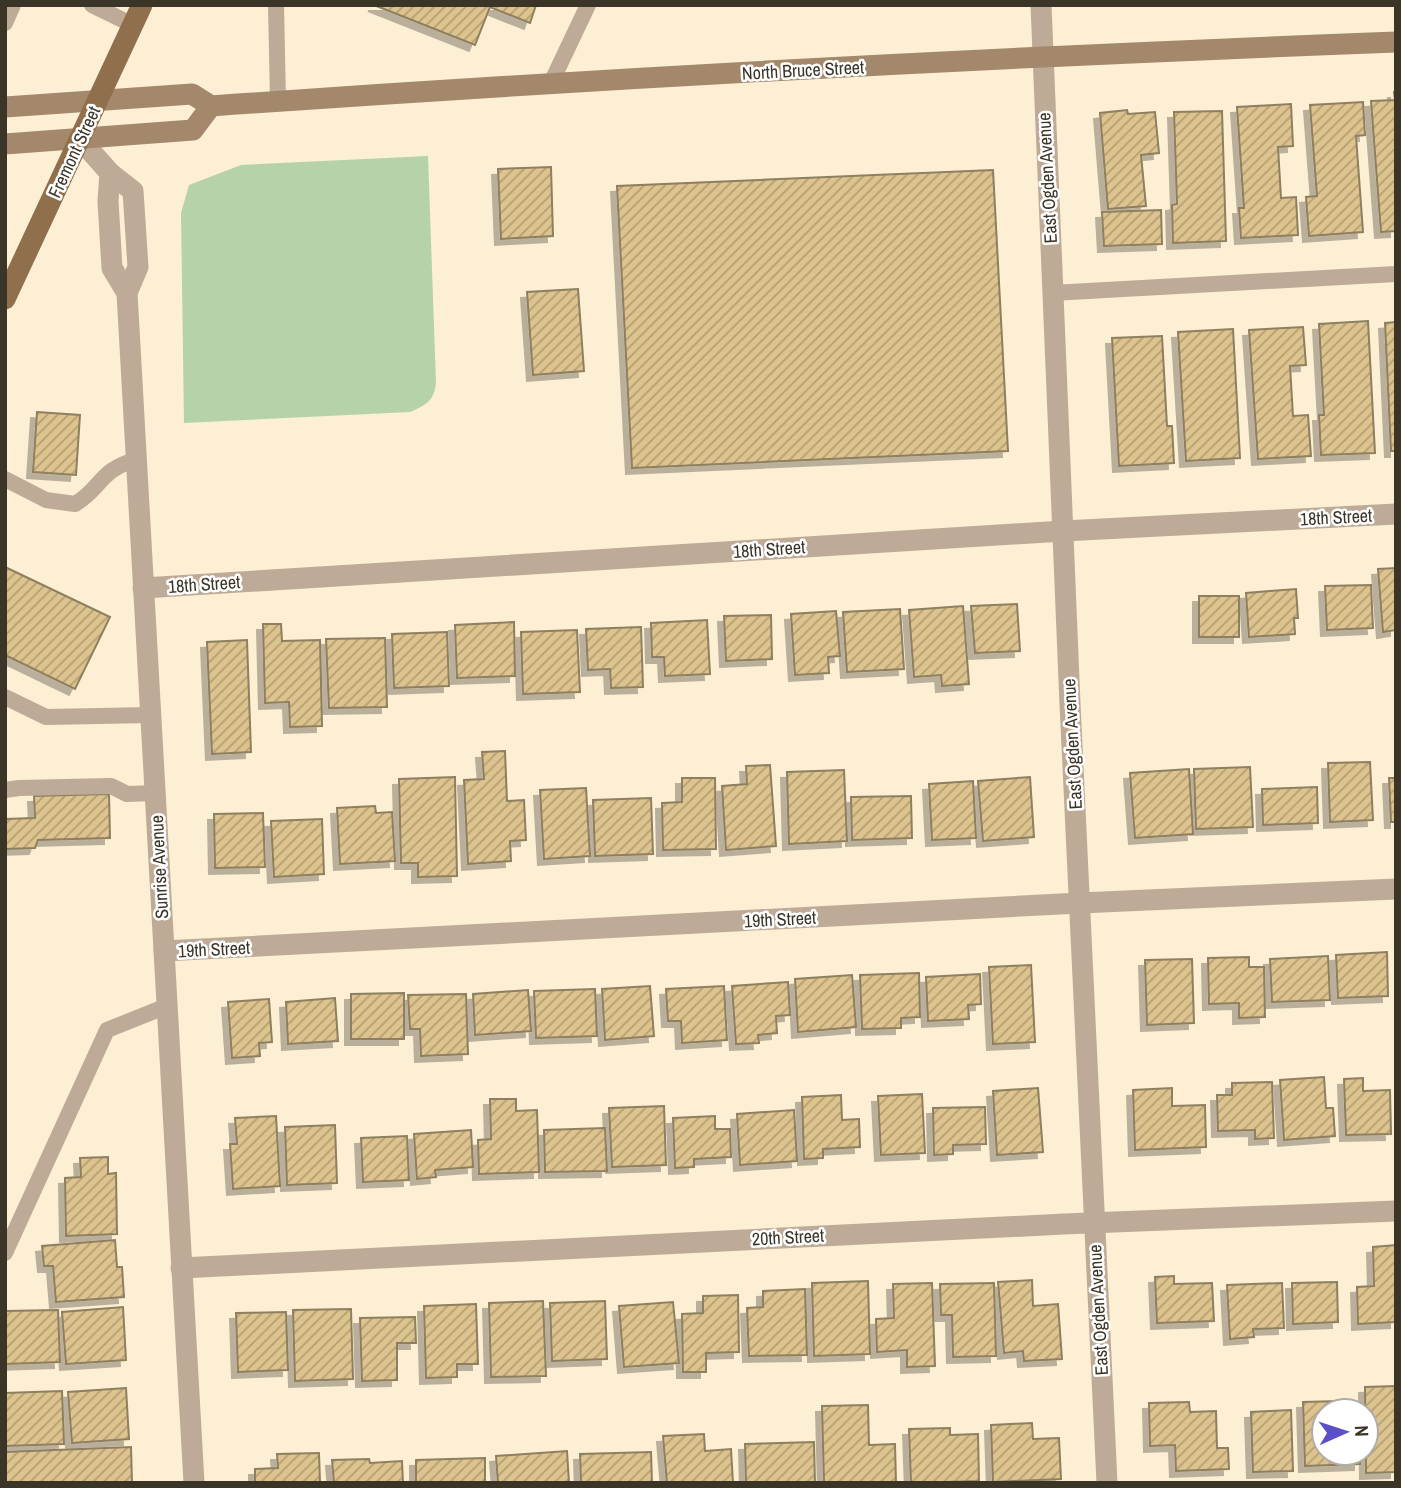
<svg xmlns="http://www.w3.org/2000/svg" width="1401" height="1488" viewBox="0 0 1401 1488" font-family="'Archivo Narrow',sans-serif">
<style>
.pitch{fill:#b6d2a7}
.building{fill:url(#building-hatch);stroke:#8e7f60;stroke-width:2;filter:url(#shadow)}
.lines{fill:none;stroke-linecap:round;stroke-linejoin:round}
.lane{stroke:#bdaa97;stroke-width:16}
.street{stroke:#bdaa97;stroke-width:21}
.secondary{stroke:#a3886b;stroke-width:21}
.primary{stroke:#906f4c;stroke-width:21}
.labels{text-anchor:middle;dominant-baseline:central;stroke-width:5;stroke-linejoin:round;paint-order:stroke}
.street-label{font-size:18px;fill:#3b3528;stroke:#fff}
</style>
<defs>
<pattern id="building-hatch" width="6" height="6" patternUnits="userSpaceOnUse" patternTransform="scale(1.75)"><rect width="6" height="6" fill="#ddc38d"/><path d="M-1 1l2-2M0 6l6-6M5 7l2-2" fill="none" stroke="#b49f73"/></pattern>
<filter id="shadow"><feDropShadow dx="-6" dy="6" stdDeviation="0" flood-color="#0004"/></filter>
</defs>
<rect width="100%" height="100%" fill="#fcefd4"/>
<path class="pitch" d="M428,156l8,227c-2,18 -10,22 -26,29l-226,11 -3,-210 8,-28 52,-20z"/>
<g class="building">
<polygon points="374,5 536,5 530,23 490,7 475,45"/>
<polygon points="1394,92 1396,92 1396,231 1381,232 1371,101 1395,100"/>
<polygon points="1363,102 1365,135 1356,136 1363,232 1309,236 1306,197 1317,196 1310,105"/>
<polygon points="1291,104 1293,146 1278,147 1281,198 1296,197 1298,235 1241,238 1239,208 1244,208 1237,107"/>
<polygon points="1127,110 1128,114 1155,112 1159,153 1141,155 1146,206 1108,209 1100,113"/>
<polygon points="1222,111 1226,241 1173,243 1172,205 1177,204 1174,112"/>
<polygon points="551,167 553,236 501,239 498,169"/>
<polygon points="993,170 1008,451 632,468 617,186"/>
<polygon points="1161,210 1162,244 1104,246 1102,212"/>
<polygon points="578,289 584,371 533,375 527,292"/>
<polygon points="1368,321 1375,453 1321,455 1319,415 1324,415 1319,324"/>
<polygon points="1396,322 1396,451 1391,451 1385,323"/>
<polygon points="1303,327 1306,365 1290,366 1293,416 1308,415 1311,456 1258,459 1249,330"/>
<polygon points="1233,329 1240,458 1186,461 1178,332"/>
<polygon points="1162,336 1167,426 1172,426 1174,463 1119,466 1112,338"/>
<polygon points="37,412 80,415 76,475 33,472"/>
<polygon points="5,567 110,617 75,689 5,655"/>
<polygon points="1396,568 1396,630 1383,632 1378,569"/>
<polygon points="1371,585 1373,628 1327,630 1325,586"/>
<polygon points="1296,589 1298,618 1294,618 1295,634 1249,637 1246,593"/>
<rect x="1199" y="596" width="40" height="41"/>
<polygon points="1017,604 1020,651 975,653 971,606"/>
<polygon points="963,606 969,684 942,686 941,675 914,677 909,610"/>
<polygon points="900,609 904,669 847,672 843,612"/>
<polygon points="836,611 840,656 828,657 829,673 795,675 791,614"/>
<polygon points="771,615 772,659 726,661 724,616"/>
<polygon points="707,620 710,674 665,676 664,657 652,657 651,623"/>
<polygon points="514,622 515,676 457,678 455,625"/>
<polygon points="263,624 281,624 282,641 320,640 322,726 290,727 289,702 265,703"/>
<polygon points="641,627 643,687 611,688 610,669 588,670 586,629"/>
<polygon points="577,630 580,692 523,694 521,632"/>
<polygon points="447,632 449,686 394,688 392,634"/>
<polygon points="385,638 387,707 329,708 326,639"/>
<polygon points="247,640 251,752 212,754 207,642"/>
<polygon points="505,751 507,801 524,800 526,840 510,841 511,861 468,864 464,780 484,779 482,752"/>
<polygon points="1370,762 1373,820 1330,822 1328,763"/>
<polygon points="770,765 776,846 726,850 722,786 747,784 746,766"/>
<polygon points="1250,767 1253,827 1196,829 1194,769"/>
<polygon points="1189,769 1193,834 1135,838 1130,773"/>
<polygon points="844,770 847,841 789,844 787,772"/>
<polygon points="455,777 457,876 418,877 418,863 401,863 399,779"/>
<polygon points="1030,777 1034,837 983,841 978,781"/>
<polygon points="682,778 715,778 716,849 663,850 662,803 682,802"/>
<polygon points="1389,778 1396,778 1396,822 1391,822"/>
<polygon points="973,781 976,838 932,840 929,784"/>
<polygon points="1317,787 1318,823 1263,825 1262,789"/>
<polygon points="586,788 590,856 544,859 540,790"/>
<polygon points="109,794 110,838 38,840 35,848 5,849 5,819 35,818 34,796"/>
<polygon points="911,796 912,838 852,840 851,797"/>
<polygon points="651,798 653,854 595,856 593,800"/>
<polygon points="375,806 376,813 392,812 395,861 340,864 337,808"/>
<polygon points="263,813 265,867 215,868 214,814"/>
<polygon points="322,819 324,874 274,877 271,821"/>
<polygon points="1387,952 1388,996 1338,998 1336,955"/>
<polygon points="1328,956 1330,1000 1272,1002 1270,959"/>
<polygon points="1249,957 1249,967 1264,967 1265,1017 1239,1018 1239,1003 1209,1004 1208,958"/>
<polygon points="1192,959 1194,1023 1147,1025 1145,960"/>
<polygon points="1031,965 1035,1042 993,1044 989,967"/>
<polygon points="919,973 920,1017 901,1018 901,1028 862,1029 860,975"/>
<polygon points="980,974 981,1004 968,1005 969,1019 928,1021 926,977"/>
<polygon points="852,975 856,1027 798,1032 795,979"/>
<polygon points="788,982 790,1015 776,1016 777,1033 758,1035 759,1043 736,1044 732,986"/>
<polygon points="650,986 654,1036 605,1040 602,989"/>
<polygon points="724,986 727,1040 682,1043 681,1021 668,1021 666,989"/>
<polygon points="595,989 597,1036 536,1038 534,991"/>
<polygon points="528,990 531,1031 475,1035 473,994"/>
<polygon points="404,993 404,1039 351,1039 351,994"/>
<polygon points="466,994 468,1054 421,1056 420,1029 410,1029 408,995"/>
<polygon points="335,998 338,1041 288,1044 286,1002"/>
<polygon points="269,999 272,1042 259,1043 260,1056 232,1058 228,1002"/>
<polygon points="1324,1077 1326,1108 1333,1108 1335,1136 1284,1140 1280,1080"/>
<polygon points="1363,1078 1363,1091 1390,1090 1391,1134 1346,1135 1344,1079"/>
<polygon points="1272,1082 1274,1138 1255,1139 1255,1130 1218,1131 1217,1095 1232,1095 1232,1083"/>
<polygon points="1038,1088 1043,1152 997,1155 993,1091"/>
<polygon points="1172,1088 1172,1106 1205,1105 1206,1147 1135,1150 1133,1090"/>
<polygon points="922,1094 925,1153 881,1155 878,1096"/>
<polygon points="841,1095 842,1120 859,1119 860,1147 823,1149 823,1158 804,1159 802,1097"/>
<polygon points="490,1099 516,1099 516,1111 537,1110 539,1172 479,1174 478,1140 491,1139"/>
<polygon points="664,1106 666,1165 612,1167 609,1108"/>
<polygon points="985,1107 986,1144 953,1145 953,1154 934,1155 933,1108"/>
<polygon points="794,1110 797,1161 740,1165 737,1114"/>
<polygon points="276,1116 280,1186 233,1189 230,1144 237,1144 235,1118"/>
<polygon points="715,1116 715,1129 730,1129 731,1157 694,1159 694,1167 675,1168 673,1118"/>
<polygon points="335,1125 337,1183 287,1185 285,1127"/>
<polygon points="605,1128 607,1171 545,1172 544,1130"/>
<polygon points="471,1130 473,1167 435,1170 436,1177 417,1179 414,1134"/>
<polygon points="407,1136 409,1180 363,1182 361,1138"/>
<polygon points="108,1157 108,1174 116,1173 117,1234 66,1236 65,1178 81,1177 80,1158"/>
<polygon points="115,1240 117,1267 122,1267 124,1297 56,1302 53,1266 44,1266 42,1246"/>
<polygon points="1396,1245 1396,1322 1358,1324 1357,1287 1374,1286 1373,1247"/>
<polygon points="1174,1276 1174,1284 1212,1283 1214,1321 1157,1323 1155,1277"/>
<polygon points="1032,1280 1033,1306 1058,1304 1062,1359 1024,1361 1023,1351 1004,1353 998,1282"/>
<polygon points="868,1281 870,1354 814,1356 812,1283"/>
<polygon points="1337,1282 1338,1322 1293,1324 1292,1283"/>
<polygon points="932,1283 935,1366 907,1367 907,1350 877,1352 876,1319 894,1318 893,1284"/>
<polygon points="994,1283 996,1356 953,1357 952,1315 941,1315 940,1284"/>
<polygon points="1282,1283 1284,1328 1253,1329 1254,1337 1230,1339 1227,1285"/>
<polygon points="805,1289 807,1355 749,1356 747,1308 763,1307 763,1291"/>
<polygon points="738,1295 739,1352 706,1353 706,1372 683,1372 682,1314 703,1313 703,1296"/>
<polygon points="543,1301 546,1376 491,1377 489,1303"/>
<polygon points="605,1301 607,1359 552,1361 550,1303"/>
<polygon points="673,1302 679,1363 624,1367 619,1306"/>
<polygon points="476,1304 478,1364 457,1364 457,1377 426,1378 424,1306"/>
<polygon points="123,1307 126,1360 66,1364 62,1312"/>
<polygon points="351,1309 353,1379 295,1381 293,1310"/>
<polygon points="58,1310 60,1362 5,1364 5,1311"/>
<polygon points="286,1312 288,1370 238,1372 236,1313"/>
<polygon points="415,1317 416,1343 397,1343 397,1380 362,1381 360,1318"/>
<polygon points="1396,1386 1396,1472 1366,1473 1365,1387"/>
<polygon points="126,1388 129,1439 72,1443 68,1392"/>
<polygon points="62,1391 64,1444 5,1446 5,1393"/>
<polygon points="1339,1401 1339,1411 1324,1411 1324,1453 1360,1453 1360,1464 1305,1466 1303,1402"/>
<polygon points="1189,1402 1190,1412 1216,1411 1217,1448 1228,1448 1229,1469 1176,1471 1175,1445 1150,1446 1149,1403"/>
<polygon points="868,1405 869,1445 895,1444 896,1483 824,1483 822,1406"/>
<polygon points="1291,1410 1293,1471 1253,1472 1251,1412"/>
<polygon points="1032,1423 1033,1439 1059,1438 1061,1479 993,1482 991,1425"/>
<polygon points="950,1428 950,1435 978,1434 979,1481 911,1483 909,1429"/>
<polygon points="704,1434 705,1451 731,1449 733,1483 667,1483 663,1436"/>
<polygon points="814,1442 815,1483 746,1483 745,1444"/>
<polygon points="131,1447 132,1483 5,1483 5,1452"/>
<polygon points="567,1451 569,1483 498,1483 496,1456"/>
<polygon points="651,1452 652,1483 581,1483 580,1454"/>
<polygon points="319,1453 320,1483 255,1483 255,1469 278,1468 277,1454"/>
<polygon points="485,1458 485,1483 416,1483 416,1460"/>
<polygon points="369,1459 370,1463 402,1461 403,1483 334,1483 332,1460"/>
</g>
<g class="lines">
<g class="lane">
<polyline points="92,5 133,25"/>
<polyline points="276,5 278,101"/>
<polyline points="5,23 13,5"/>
<polyline points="551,83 588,5"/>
<polyline points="1052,293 1396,274"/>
<path d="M5,479l41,21 29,4c26,-15 25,-35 61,-44"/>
<polyline points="5,697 46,717 151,715"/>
<polyline points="5,790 19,788 111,786 127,794 155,793"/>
<polyline points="5,1253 107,1030 167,1006"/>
</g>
<g class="street">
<polyline points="1041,5 1070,704 1107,1483"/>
<polyline points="80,139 110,173 133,191 138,267 127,293 194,1483"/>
<polyline points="110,173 108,201 112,268 127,293"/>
<polyline points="143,588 1063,531 1396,514"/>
<polyline points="164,951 1080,903 1396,889"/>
<polyline points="181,1268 1064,1224 1396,1211"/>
</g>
<g class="secondary">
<path d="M5,107l187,-13 19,12c395,-28 790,-49 1185,-64"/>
<polyline points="5,144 193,130 211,106"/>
</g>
<polyline class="primary" points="5,299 142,5"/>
</g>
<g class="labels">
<g class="street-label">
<text transform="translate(803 70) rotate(-3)">North Bruce Street</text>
<text transform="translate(74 152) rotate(-65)">Fremont Street</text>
<text transform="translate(1047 178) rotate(-93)">East Ogden Avenue</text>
<text transform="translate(1336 517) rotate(-3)">18th Street</text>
<text transform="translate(769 549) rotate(-4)">18th Street</text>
<text transform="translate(204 584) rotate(-4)">18th Street</text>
<text transform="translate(1072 744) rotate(-93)">East Ogden Avenue</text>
<text transform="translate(159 867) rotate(-93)">Sunrise Avenue</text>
<text transform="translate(780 919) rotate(-3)">19th Street</text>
<text transform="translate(214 949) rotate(-3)">19th Street</text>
<text transform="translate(788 1237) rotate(-3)">20th Street</text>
<text transform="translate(1098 1310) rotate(-93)">East Ogden Avenue</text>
</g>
</g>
<rect width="1401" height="1488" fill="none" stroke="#3b3528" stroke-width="14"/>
<g transform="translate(1345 1432) rotate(87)"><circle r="33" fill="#ffffff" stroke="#b1aea9" stroke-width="2"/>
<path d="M0-5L12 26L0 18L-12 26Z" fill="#5c50c8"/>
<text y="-10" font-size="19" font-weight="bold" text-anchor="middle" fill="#3b3528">N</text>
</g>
</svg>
